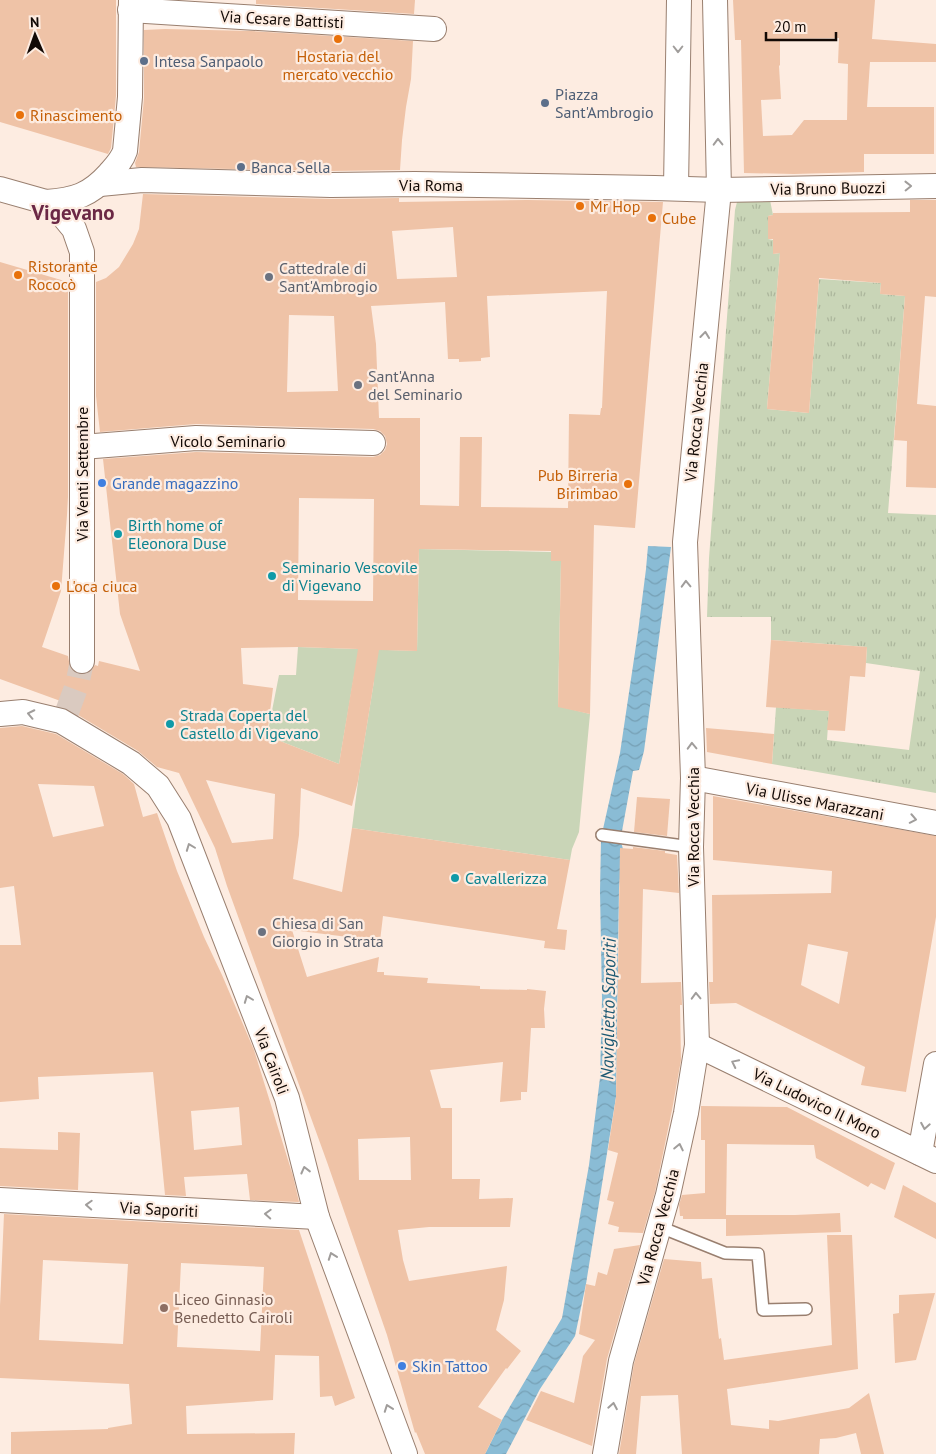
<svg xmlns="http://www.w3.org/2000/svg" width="936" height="1454" viewBox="0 0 936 1454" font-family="'PT Sans',sans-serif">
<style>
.grass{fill:url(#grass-tufts)}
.green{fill:#c9d5b7}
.water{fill:url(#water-waves)}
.building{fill:#efc3a7;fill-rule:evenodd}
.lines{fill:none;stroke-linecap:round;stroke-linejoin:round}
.street-tunnel{stroke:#dacac0;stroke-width:24;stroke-dasharray:24 12;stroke-linecap:butt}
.lane-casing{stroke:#997f6f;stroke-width:14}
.street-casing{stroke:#997f6f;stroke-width:26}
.lane{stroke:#fff;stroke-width:11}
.street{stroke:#fff;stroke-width:24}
.oneway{stroke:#a09d9b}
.food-dot{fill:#e8710a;stroke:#fdece1;stroke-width:2}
.service-dot{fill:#5c6f8a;stroke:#fdece1;stroke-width:2}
.worship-dot{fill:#6b7280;stroke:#fdece1;stroke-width:2}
.shop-dot{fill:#3f7fe0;stroke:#fdece1;stroke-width:2}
.culture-dot{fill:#0f9aa8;stroke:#fdece1;stroke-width:2}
.education-dot{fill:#8d6e63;stroke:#fdece1;stroke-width:2}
.labels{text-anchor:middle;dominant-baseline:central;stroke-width:4.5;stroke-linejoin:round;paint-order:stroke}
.street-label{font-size:16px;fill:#120905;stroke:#fdece1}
.food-label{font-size:16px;fill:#c56008;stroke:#fdece1;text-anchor:start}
.service-label{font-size:16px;fill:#4e5e75;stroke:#fdece1;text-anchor:start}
.worship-label{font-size:16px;fill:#5b616d;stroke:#fdece1;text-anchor:start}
.shop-label{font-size:16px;fill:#366cbe;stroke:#fdece1;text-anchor:start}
.culture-label{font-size:16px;fill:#0d838f;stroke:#fdece1;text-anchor:start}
.education-label{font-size:16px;fill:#785e54;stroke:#fdece1;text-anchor:start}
.water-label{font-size:18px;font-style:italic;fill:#1c5973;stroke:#fdece1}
.district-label{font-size:21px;font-weight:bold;fill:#6b2845;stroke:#fdece1}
</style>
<defs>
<pattern id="grass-tufts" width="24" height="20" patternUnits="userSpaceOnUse" patternTransform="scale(1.25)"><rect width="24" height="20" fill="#c9d5b7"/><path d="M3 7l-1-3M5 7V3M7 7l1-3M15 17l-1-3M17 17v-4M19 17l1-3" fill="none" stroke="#acb69c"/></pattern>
<pattern id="water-waves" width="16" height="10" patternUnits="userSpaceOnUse" patternTransform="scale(1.25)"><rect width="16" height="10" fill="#8abcd5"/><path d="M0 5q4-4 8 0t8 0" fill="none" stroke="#76a0b5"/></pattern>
</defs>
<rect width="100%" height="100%" fill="#fdece1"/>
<polygon class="grass" points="743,196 770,200 773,215 768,216 768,239 773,240 773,254 780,253 767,409 809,413 819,279 881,283 880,294 905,296 888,513 936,515 936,793 772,764 776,707 829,711 827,740 909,750 920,671 866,663 867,647 771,640 771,617 707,617 709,558 735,210 737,202"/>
<polygon class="green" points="419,549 551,552 551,561 561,561 558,706 590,714 579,832 572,849 570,860 352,828 359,774 374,681 354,676 339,764 267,736 279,675 296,675 298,647 417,651"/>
<g class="water">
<polygon points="648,546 671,547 644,751 639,770 633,771 622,831 603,829 620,753 638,632 646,569"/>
<polygon points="601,840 621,842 623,849 619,888 616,1097 586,1284 575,1336 540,1389 506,1454 485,1454 502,1420 562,1318 589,1165 600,1078 602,999 600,891"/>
</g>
<g class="building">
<polygon points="0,0 116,0 116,96 111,148 108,154 0,122"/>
<polygon points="256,0 415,0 414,14 256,4"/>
<path d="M733,0h142l-3,39 64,5v18h-66l-3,45h67v47h-70v18l-70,2 -50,-1 -3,-133h-6zM839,38l-1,25 10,1 -1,56h-43l-12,15 -29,1 -2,-36 20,-1 -2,-33 1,-1v-26z"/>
<polygon points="165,29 251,31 413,41 411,79 406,107 402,140 400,170 331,171 136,167 135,163 139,152 144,98 144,30"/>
<path d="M143,194l188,5 68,-1v4l128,-2 136,2 -28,326 -41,-3 -4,189 -32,-7 3,-146h-10v-10l-132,-2 -2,102 -38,-1 -21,131 -6,25 -51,-18 -2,47 -6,44 49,13 10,-64 218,32 -13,69 10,1 -2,20 -21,-2 1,-7 -162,-25 -3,25 -88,-11 15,47 72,-20 -2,15h7v3l44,3 -1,5 53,3v3l47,1v-1l19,2 -2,18 1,19h-14l-4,64h-6v8l-21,2 3,-40 -73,8 11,38h11v71h28l-1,20 34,-1 -3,29h-81l-31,3 5,30 6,21 98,-15 -3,34 -8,30 25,21 -14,18 -1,-1 -28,39 24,13 -17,34h-60l-9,-22 -1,1 -28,-98 -60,-173 -100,-276 -12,-38 -36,-75 -22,-6 -19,-16 -70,-42 9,-2 -77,-28v-417l68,20v215l-1,18 -6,76 -19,56 26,9 2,11 6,6 6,2 6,-2 7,-8 3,1 1,-5 41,10 -20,-57 -17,-155 93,-7 177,5 7,-2 5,-5 2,-6 -2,-8 -5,-5 -7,-2 -177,-5 -96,8 -4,-36v-114l10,-4 13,-11 14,-23 6,-15zM453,227l4,50 -60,2 -5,-48zM607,291l-5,117h-1l-1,7 -31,-1 -1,94 -87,-1 1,-70h-22l-1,69 -39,-1v-87h-41l-3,-74 -5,-38 74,-4 3,57h11v3l22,-1v-3l9,-1 -3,-61zM289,315l45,1 4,75 -51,1zM299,498l75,1 -1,102 -75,-1zM298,647l60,2 -19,115 -72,-28 6,-48 -30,-4 -2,-36zM206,780l69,14 -2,45 -41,4zM410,1137l1,43h-52l-1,-41z"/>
<polygon points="910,200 936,200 936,297 925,296 917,404 936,406 936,488 906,487 907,441 894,440 905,296 880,294 881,283 819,278 809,413 767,409 780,253 773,254 773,239 768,239 768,216 773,215 773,213 910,212"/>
<polygon points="771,640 867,647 865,677 850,676 845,731 827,730 829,711 766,707"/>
<path d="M22,726l34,8 67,40 11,10 9,33 14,-4 20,58 27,66 18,38 32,75 39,126 6,26 -49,-2 -3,-26 -63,3 2,19 -21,-1 -12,-123 -115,5 1,22 -39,3v-157h21l-7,-59 -14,2v-160zM38,784l56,2 10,40 -51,11zM239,1107l3,38 -48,5 -3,-39z"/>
<polygon points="706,728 774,734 772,764 707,752"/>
<path d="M713,796l223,40v81l-30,175 -45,-7 4,-18 -129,-64 -26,1 -1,-22h4l-1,-87 119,-2 1,-22 -119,-11zM808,944l40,8 -9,52 -38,-19z"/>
<polygon points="637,797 670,799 667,836 634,832"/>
<polygon points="633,847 665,851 665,853 677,855 679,893 643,889 641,983 681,982 682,1005 680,1005 681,1060 672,1110 655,1192 643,1233 618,1232 619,1227 608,1224 614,1202 607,1200 618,1153 608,1150 616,1097 620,848 633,849"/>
<polygon points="701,1106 787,1107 895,1163 885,1190 871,1183 868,1187 816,1158 814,1145 727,1144 726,1215 795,1215 840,1213 841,1232 726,1236 726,1219 683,1219 683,1216 680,1216 679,1205 682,1195 705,1193 705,1140 701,1140"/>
<polygon points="58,1132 80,1133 78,1190 0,1186 0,1148 58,1150"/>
<polygon points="903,1185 936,1203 936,1239 894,1217"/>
<path d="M4,1214l295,16 56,168 -20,8 -3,-10 -12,1 -1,-41 -44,-1 -2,45 -87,6 1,28 108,-1 -1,21h-283v-22l97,-3v-1l24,-4 -3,-40 -129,-6v-72zM43,1260l85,4 -5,80 -84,-4zM181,1263l83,4 -4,84 -83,-4z"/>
<polygon points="827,1235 852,1235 858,1369 727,1389 731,1425 769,1429 769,1420 778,1421 849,1408 869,1393 884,1454 861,1454 856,1433 836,1438 820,1439 819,1454 682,1454 678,1395 641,1396 636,1454 619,1454 634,1364 664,1259 701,1262 702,1279 712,1278 719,1339 721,1338 724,1360 832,1345"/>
<polygon points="640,1245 607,1359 592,1446 526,1420 541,1391 574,1403 583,1356 595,1340 579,1334 586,1284 595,1286 598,1272 607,1275 614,1249"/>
<polygon points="935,1293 916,1360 895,1363 893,1314 899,1313 899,1295"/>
</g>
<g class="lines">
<polyline class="street-tunnel" points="67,712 77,685 82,661"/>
<g class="lane-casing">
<g id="lane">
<polyline points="602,835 691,847"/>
<polyline points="660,1227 725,1253 758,1254 763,1310 806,1309"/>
</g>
</g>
<g class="street-casing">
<g id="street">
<polyline points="130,10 434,29"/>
<polyline points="100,184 142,180 331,185 415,184 655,188 719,190 936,186"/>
<polyline points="676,188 679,0"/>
<polyline points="0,189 46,202 60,212 74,229 82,252 82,661"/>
<path d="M46,202c29,-2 44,-7 63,-28 7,-8 13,-14 16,-23l5,-54 1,-97"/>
<polyline points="82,447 196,438 373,443"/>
<polyline points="0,714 23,712 61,721 131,763 158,786 179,819 287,1098 317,1217 405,1454"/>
<polyline points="693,778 936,823"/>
<polyline points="697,1045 936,1161"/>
<polyline points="920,1153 936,1064"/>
<polyline points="0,1200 317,1217"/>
<polyline points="605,1454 621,1361 668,1195 686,1113 697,1045 691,847 693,778 685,542 719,190 715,0"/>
</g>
</g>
<use href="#lane" class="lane"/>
<use href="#street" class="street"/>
</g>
<defs><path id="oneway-chevron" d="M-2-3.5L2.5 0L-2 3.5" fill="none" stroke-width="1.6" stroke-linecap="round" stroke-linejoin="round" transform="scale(1.25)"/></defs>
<g class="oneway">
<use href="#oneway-chevron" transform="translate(678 49) rotate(90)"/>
<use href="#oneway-chevron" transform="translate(718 142) rotate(-91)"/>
<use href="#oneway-chevron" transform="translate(908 186) rotate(-1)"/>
<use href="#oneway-chevron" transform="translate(705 335) rotate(-84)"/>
<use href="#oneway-chevron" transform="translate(686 584) rotate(-92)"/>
<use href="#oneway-chevron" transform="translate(31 714) rotate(-168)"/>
<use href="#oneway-chevron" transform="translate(692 746) rotate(-92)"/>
<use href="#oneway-chevron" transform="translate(913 819) rotate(11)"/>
<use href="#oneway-chevron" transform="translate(190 847) rotate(-111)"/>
<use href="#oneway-chevron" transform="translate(696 996) rotate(-92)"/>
<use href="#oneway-chevron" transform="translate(248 999) rotate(-111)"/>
<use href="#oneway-chevron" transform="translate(735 1063) rotate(-154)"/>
<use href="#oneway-chevron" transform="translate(925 1126) rotate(100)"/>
<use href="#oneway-chevron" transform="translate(679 1147) rotate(-78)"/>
<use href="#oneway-chevron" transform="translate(305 1170) rotate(-104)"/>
<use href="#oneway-chevron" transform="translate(89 1205) rotate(-177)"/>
<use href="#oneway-chevron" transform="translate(268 1214) rotate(-177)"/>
<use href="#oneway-chevron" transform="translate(332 1256) rotate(-110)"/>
<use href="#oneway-chevron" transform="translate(613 1406) rotate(-80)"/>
<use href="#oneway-chevron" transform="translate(388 1408) rotate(-110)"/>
</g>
<g class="food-dot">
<circle cx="338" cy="39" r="5"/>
<circle cx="20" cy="115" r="5"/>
<circle cx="580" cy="206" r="5"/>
<circle cx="652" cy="218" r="5"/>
<circle cx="18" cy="275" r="5"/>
<circle cx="628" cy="484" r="5"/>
<circle cx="56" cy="586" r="5"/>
</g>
<g class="service-dot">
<circle cx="144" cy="61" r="5"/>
<circle cx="545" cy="103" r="5"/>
<circle cx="241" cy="167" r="5"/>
</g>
<g class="worship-dot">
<circle cx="269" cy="277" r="5"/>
<circle cx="358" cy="385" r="5"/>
<circle cx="262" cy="932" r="5"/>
</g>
<g class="shop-dot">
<circle cx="102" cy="483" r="5"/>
<circle cx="402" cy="1366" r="5"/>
</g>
<g class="culture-dot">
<circle cx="118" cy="534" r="5"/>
<circle cx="272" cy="576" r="5"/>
<circle cx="170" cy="724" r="5"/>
<circle cx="455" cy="878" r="5"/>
</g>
<circle class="education-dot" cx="164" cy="1308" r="5"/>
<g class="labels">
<g class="street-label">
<text transform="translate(282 19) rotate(3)">Via Cesare Battisti</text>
<text x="431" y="185">Via Roma</text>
<text transform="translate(828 188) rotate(-1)">Via Bruno Buozzi</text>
<text transform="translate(696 422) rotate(-84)">Via Rocca Vecchia</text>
<text x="228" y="441">Vicolo Seminario</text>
<text transform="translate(82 474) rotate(-90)">Via Venti Settembre</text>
<text transform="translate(815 801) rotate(11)">Via Ulisse Marazzani</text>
<text transform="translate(693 827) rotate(-90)">Via Rocca Vecchia</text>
<text transform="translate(272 1061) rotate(69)">Via Cairoli</text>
<text transform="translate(817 1103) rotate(26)">Via Ludovico Il Moro</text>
<text transform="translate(159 1209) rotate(3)">Via Saporiti</text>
<text transform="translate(658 1227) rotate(-75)">Via Rocca Vecchia</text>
</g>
<g class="food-label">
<text x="338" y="56" text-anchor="middle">Hostaria del<tspan x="338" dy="18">mercato vecchio</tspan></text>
<text x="30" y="115">Rinascimento</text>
<text x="590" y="206">Mr Hop</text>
<text x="662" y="218">Cube</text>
<text x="28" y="266">Ristorante<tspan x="28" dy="18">Rococò</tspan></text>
<text x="618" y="475" text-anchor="end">Pub Birreria<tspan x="618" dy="18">Birimbao</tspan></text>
<text x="66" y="586">L'oca ciuca</text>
</g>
<g class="service-label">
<text x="154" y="61">Intesa Sanpaolo</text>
<text x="555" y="94">Piazza<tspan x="555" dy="18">Sant'Ambrogio</tspan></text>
<text x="251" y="167">Banca Sella</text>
</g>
<g class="worship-label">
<text x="279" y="268">Cattedrale di<tspan x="279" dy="18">Sant'Ambrogio</tspan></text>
<text x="368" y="376">Sant'Anna<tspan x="368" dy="18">del Seminario</tspan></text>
<text x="272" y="923">Chiesa di San<tspan x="272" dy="18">Giorgio in Strata</tspan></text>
</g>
<g class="shop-label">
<text x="112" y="483">Grande magazzino</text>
<text x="412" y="1366">Skin Tattoo</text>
</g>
<g class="culture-label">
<text x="128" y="525">Birth home of<tspan x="128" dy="18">Eleonora Duse</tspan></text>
<text x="282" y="567">Seminario Vescovile<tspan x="282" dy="18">di Vigevano</tspan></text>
<text x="180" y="715">Strada Coperta del<tspan x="180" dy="18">Castello di Vigevano</tspan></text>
<text x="465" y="878">Cavallerizza</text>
</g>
<g class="education-label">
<text x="174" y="1299">Liceo Ginnasio<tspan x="174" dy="18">Benedetto Cairoli</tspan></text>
</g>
<g class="water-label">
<text transform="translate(608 1009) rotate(-89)">Naviglietto Saporiti</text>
</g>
<g class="district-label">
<text x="73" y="212">Vigevano</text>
</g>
</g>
<g transform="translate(35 35) rotate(358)" stroke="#fdece1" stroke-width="4" paint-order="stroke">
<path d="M0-4L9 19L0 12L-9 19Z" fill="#120905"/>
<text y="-8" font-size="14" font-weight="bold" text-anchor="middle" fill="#120905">N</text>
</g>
<path d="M766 32v8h70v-8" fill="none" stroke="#120905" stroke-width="2.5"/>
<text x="774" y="32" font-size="15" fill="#120905" stroke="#fdece1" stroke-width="4" paint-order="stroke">20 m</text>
</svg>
